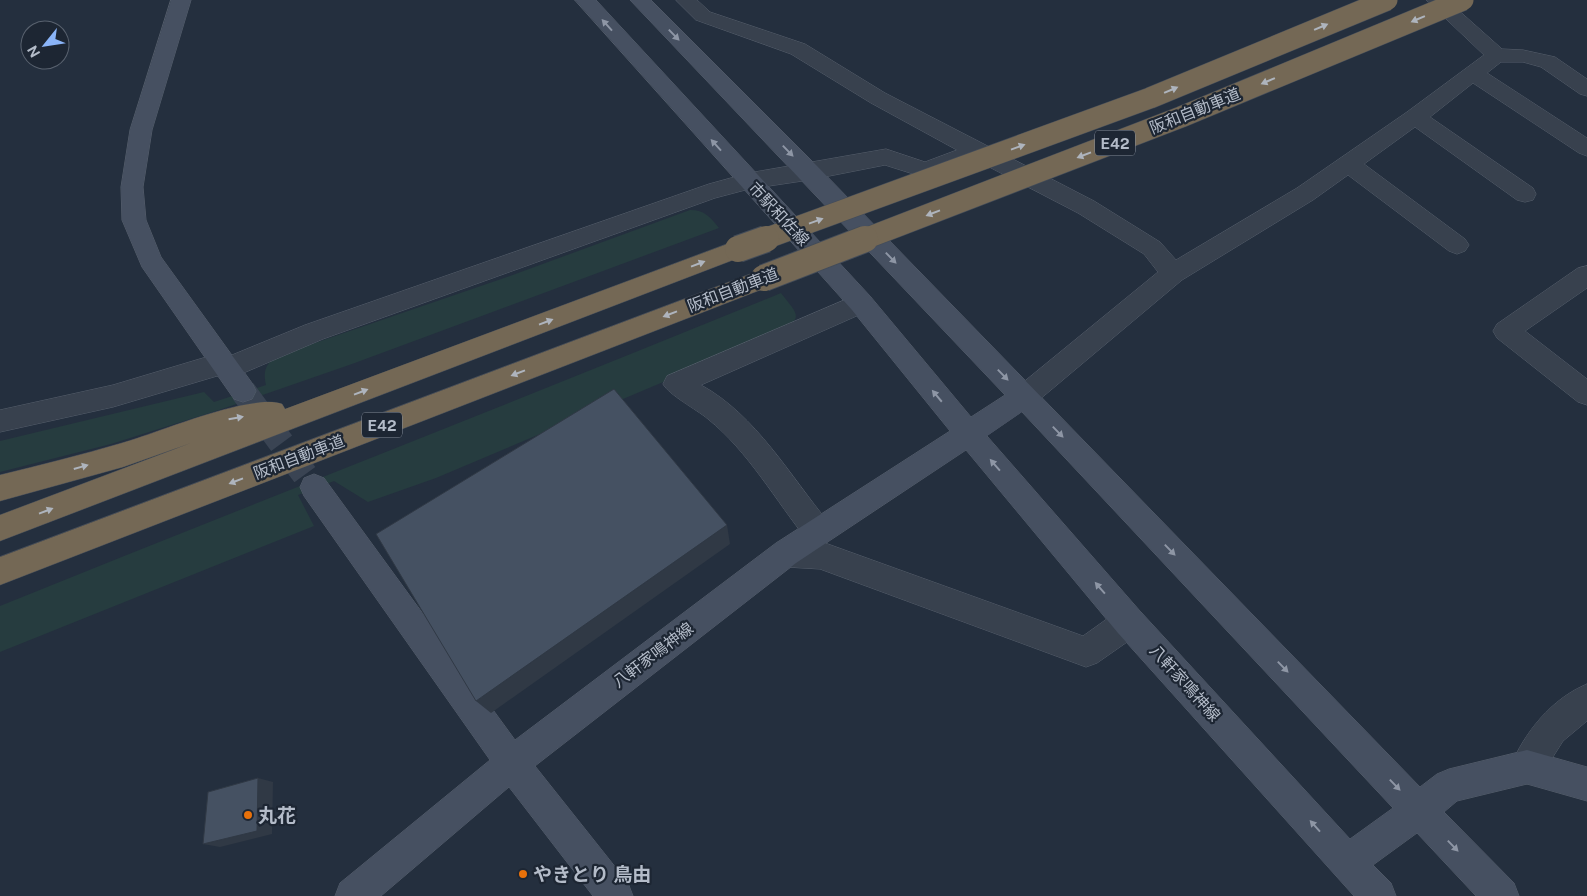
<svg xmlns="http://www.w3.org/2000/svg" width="1587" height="896" viewBox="0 0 1587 896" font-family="'Public Sans','Noto Sans JP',sans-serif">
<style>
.green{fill:#263c3f}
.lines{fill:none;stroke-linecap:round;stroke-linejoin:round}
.secondary-tunnel{stroke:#3a4453;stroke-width:26;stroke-dasharray:26 13;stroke-linecap:butt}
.street-casing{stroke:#565f6c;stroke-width:1}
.secondary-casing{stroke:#565f6c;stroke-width:1}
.highway-casing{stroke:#434c59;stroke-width:1}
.street{fill:#38414e;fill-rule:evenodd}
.secondary{fill:#465061;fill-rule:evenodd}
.highway{fill:#746855;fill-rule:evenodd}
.highway-bridge-far1-casing{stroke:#434c59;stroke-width:22;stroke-linecap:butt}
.highway-bridge-casing{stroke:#434c59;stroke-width:28;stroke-linecap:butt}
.highway-bridge-far1{stroke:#746855;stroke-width:21}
.highway-bridge{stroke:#746855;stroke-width:26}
.shaded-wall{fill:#303945}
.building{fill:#455162;stroke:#303945}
.oneway{fill:#aeb4bd}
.oneway2{fill:#8e96a5}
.food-dot{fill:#e8710a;stroke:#1d2633;stroke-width:2}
.labels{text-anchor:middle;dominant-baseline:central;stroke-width:4.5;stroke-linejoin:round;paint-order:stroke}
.shield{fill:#1d2633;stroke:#878f9c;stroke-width:1}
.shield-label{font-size:15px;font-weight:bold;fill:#b4bcc9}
.street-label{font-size:16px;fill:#b4bcc9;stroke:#1d2633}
.near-poi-label{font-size:19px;font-weight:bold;fill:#b4bcc9;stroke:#1d2633;text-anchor:start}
</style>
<rect width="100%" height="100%" fill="#242f3e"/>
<g class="green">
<path d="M690,210c15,0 20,7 29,18l-367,136 -133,46 -108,34 -111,28v-31l204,-49 10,10 52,-17c-3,-13 -1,-21 11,-29l233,-80z"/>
<path d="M781,293c19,24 22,24 -4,41l-341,144 -68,24 -34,-21 -36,14 16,31 -314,126v-46c260,-105 522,-207 781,-313z"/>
</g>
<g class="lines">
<polyline class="secondary-tunnel" points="243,391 314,487"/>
<g class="street-casing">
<g id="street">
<polygon points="676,0 697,0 710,12 805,44 885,93 1094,201 1160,242 1176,260 1297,188 1407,112 1484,55 1426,0 1447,0 1502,49 1523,50 1555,57 1587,79 1587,96 1580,94 1541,67 1523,62 1501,62 1487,73 1587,138 1587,156 1579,153 1473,83 1430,117 1533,188 1536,194 1533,200 1525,202 1517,200 1415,127 1364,164 1465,239 1469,245 1465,251 1457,254 1449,251 1348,175 1313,200 1182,280 1033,405 1024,408 1015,405 1011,397 1015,389 1158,272 1144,254 1078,213 970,157 967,162 926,178 885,165 809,180 749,189 715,198 323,339 227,380 217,376 113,407 0,432 0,410 113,385 223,352 232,355 305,325 709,184 749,173 886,149 925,162 957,150 871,103 791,54 696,20"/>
<polygon points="1587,266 1587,288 1525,331 1587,379 1587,405 1578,402 1497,338 1493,331 1497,324 1578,268"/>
<path d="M861,293l9,3 3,7 -3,7 -169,75c55,30 89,91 128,138l5,9 -5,9 -4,2 258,93 35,-25 11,-4 11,4 4,11 -4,11 -43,30 -11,4 -266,-98 -34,-2 -10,-4 -5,-10 5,-10 10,-4 22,2c-32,-40 -60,-90 -100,-122 -12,-10 -39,-24 -45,-35l4,-8z"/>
<path d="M1587,684v37l-24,20 -24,38 -12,5 -12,-5 -5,-12c15,-35 41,-68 77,-83z"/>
</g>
</g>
<g class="secondary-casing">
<g id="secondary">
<polygon points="171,0 191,0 152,130 143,187 146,220 161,257 252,383 256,391 252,399 243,402 234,399 142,267 122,220 121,187 130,130"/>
<path d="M575,0h21l274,296 101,121 34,-22 -375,-395h21l166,166 603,621 17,-13 12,-5 78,-19 60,17v34l-60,-17 -70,17 -13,11 70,71 5,13h-43l-59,-63 -44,32 18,18 5,13h-42l-236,-263 -152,-183 -170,113 -261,203 93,117 5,13h-40l-84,-109 -128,109h-46l5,-13 150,-123 -186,-264 -4,-9 4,-9 10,-4 10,4 191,262 261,-197 174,-112 -98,-121zM1022,412l371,396 -43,31 -210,-228 -153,-175z"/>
</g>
</g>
<g class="highway-casing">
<g id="highway">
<path d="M738,240l8,3 4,6 -4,6 -746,286v-26l191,-72 -68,24 -123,34v-26c41,-10 81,-20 122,-32 36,-10 128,-50 160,-39l3,5z"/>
<polygon points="764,269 773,271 776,278 773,285 0,585 0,557"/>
</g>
</g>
<use href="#street" class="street"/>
<use href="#secondary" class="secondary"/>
<use href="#highway" class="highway"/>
<g class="highway-bridge-far1-casing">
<g id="highway-bridge-far1">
<polyline points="762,240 1150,98 1387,0"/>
<polyline points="862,240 1181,117 1463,0"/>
</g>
</g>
<g class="highway-bridge-casing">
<g id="highway-bridge">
<polyline points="738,249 766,239"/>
<polyline points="764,278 865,239"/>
</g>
</g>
<use href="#highway-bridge-far1" class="highway-bridge-far1"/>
<use href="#highway-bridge" class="highway-bridge"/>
</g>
<g class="shaded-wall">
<polygon points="727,525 730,544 491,713 476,701"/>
<polygon points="258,778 273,782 272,834 220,847 203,844"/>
</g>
<g class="building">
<polygon points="614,389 727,525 476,701 376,534"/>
<polygon points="258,778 257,831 203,844 208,792"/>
</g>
<defs><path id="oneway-solid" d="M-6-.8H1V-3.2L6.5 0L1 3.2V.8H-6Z" transform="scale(1.25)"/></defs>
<g class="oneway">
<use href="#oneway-solid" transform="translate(1418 19) rotate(157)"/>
<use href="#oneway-solid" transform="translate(1321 27) rotate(-23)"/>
<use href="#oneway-solid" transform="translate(1268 81) rotate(157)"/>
<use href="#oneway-solid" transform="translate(1171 90) rotate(-23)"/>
<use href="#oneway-solid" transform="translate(1018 147) rotate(-20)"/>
<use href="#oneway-solid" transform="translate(1084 155) rotate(159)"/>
<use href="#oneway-solid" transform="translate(933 213) rotate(159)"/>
<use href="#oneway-solid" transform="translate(816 221) rotate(-20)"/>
<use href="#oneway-solid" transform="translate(698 264) rotate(-21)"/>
<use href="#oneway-solid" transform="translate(670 314) rotate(159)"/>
<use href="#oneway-solid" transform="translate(546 322) rotate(-21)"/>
<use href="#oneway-solid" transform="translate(518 373) rotate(159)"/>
<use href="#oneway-solid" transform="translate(361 392) rotate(-21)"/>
<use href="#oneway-solid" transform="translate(236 418) rotate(-10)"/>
<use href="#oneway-solid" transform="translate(81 467) rotate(-16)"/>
<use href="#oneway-solid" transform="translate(236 481) rotate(159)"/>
<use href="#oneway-solid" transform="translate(46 511) rotate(-21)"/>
</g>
<g class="oneway2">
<use href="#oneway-solid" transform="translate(607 25) rotate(-132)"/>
<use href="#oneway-solid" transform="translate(674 35) rotate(46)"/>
<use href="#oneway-solid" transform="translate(716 145) rotate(-132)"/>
<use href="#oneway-solid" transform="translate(788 151) rotate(46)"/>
<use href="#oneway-solid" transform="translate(891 258) rotate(46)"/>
<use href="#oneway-solid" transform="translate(1003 375) rotate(46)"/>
<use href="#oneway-solid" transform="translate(937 396) rotate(-130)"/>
<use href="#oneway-solid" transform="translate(1058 432) rotate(46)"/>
<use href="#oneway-solid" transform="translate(995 465) rotate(-131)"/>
<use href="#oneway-solid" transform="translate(1170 550) rotate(46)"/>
<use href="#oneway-solid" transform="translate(1100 588) rotate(-131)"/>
<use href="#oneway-solid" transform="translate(1283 667) rotate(46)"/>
<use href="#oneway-solid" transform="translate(1395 785) rotate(46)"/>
<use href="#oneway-solid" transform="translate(1315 826) rotate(-132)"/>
<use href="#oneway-solid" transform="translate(1453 846) rotate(46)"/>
</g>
<g class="food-dot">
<circle cx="248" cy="815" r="5"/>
<circle cx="523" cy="874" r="5"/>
</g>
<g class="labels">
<g class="shield">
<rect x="1095" y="130.5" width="40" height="25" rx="4"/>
<rect x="362" y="412.5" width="40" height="25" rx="4"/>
</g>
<g class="shield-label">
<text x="1115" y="143">E42</text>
<text x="382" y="425">E42</text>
</g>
<g class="street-label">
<text transform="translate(1195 111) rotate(-22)">阪和自動車道</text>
<text transform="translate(779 214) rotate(47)">市駅和佐線</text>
<text transform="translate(733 290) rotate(-21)">阪和自動車道</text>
<text transform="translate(299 457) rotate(-21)">阪和自動車道</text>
<text transform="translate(653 655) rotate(-37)">八軒家鳴神線</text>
<text transform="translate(1185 683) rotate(48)">八軒家鳴神線</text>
</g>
<g class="near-poi-label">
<text x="258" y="815">丸花</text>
<text x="533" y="874">やきとり 鳥由</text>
</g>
</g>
<g transform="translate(45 45) rotate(240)"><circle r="24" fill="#1d2633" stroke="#59626f"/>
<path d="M0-4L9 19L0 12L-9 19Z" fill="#8ab4f8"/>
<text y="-8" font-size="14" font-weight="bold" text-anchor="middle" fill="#b4bcc9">N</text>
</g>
</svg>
